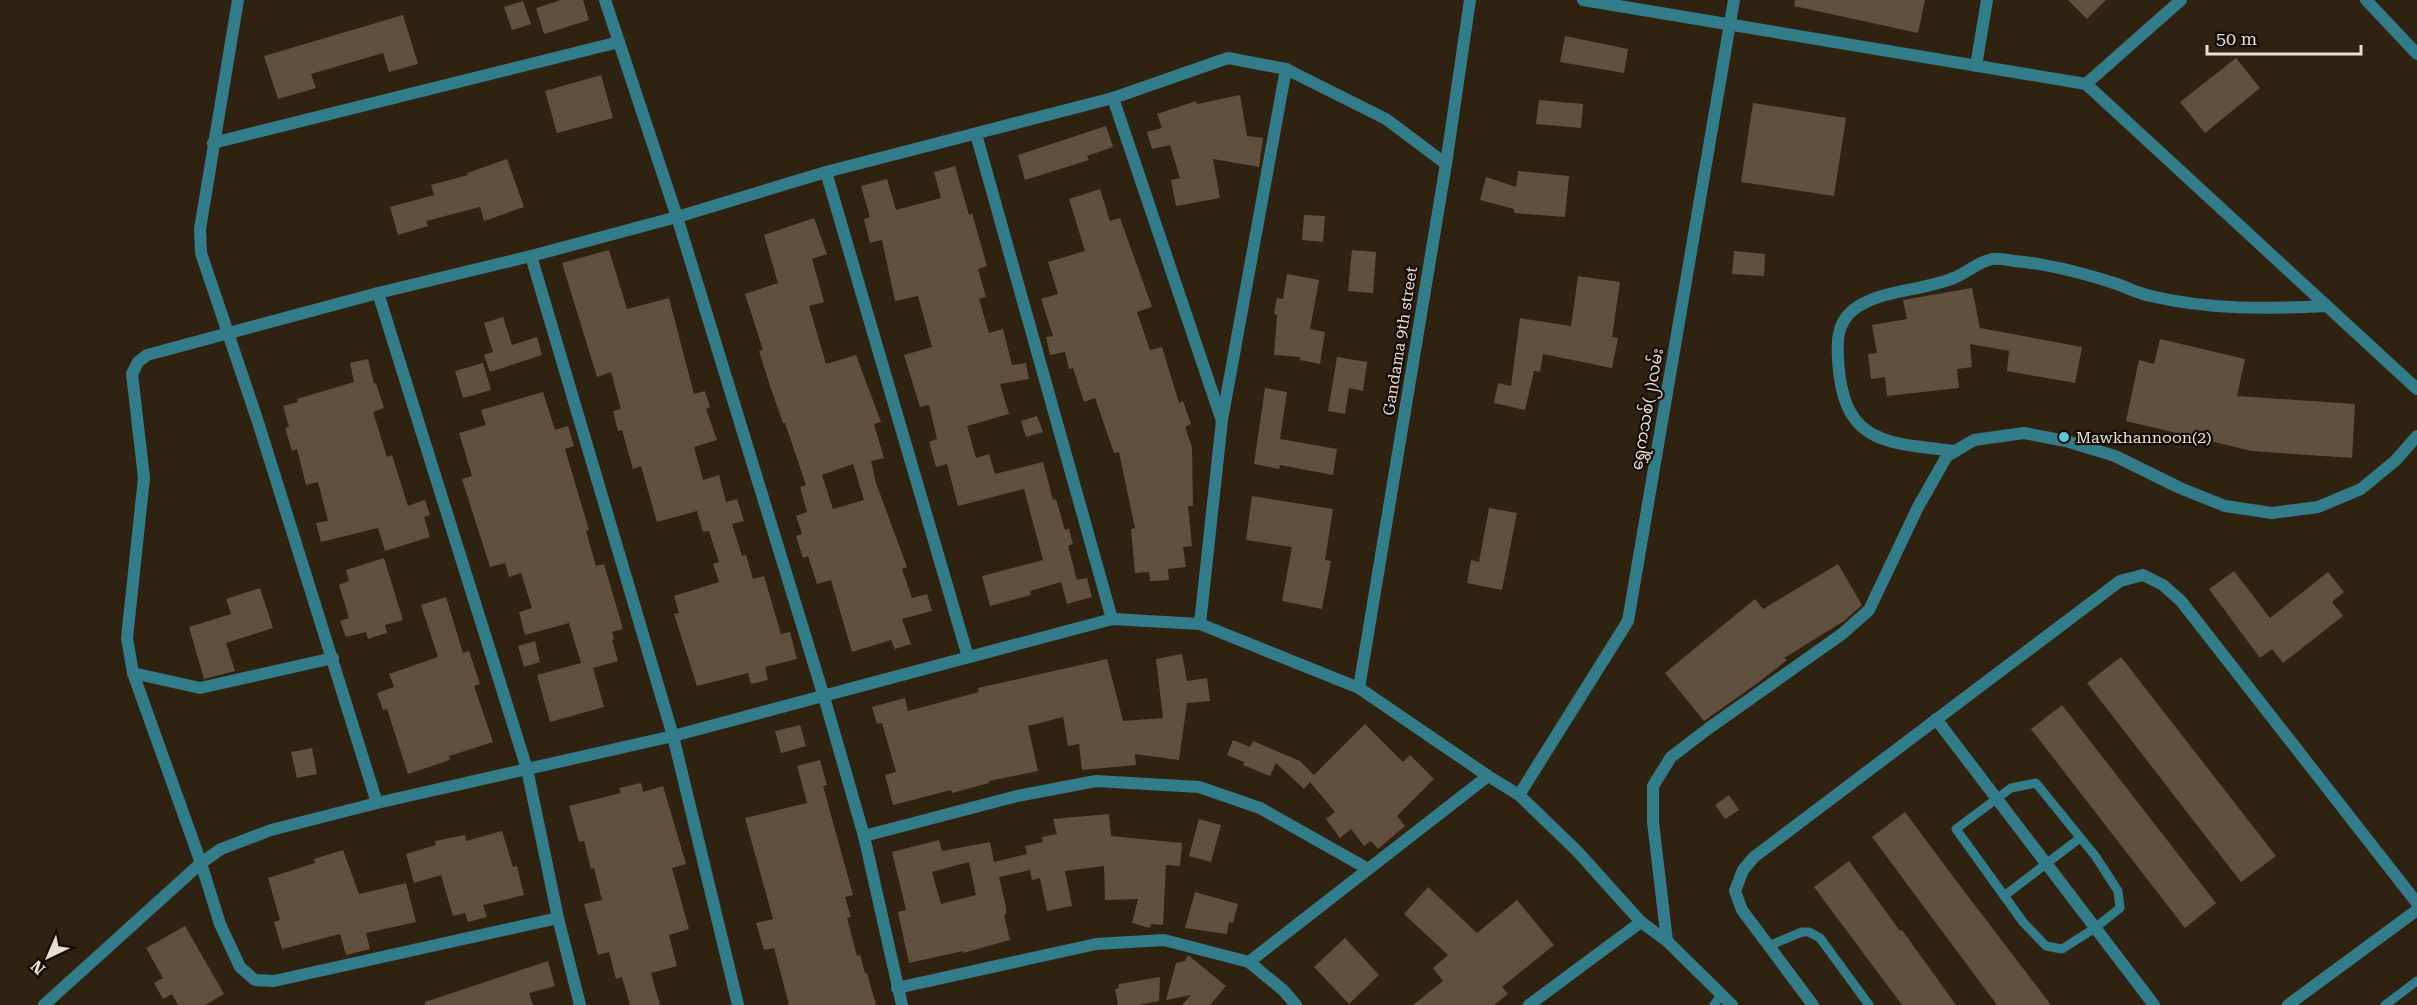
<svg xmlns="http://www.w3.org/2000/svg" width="2417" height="1005" viewBox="0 0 2417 1005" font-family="'Roboto Serif','Noto Sans Myanmar',serif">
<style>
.building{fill:#61503e;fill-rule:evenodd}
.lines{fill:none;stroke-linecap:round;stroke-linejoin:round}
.service{stroke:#337d8a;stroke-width:9}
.minor{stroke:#337d8a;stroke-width:12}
.tertiary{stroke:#337d8a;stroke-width:12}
.poi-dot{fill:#54cade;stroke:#130d06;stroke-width:2}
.labels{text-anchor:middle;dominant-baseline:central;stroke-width:4.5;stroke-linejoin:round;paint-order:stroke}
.street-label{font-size:16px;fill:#e8ded3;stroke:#130d06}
.poi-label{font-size:16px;fill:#e8ded3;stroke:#130d06;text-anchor:start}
</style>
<rect width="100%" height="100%" fill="#302211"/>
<g class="building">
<polygon points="561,0 583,0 589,20 544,34 536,8"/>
<polygon points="1795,0 1925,0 1918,33 1794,6"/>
<polygon points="2068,0 2106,0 2087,19"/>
<polygon points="523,1 531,24 512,30 504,7"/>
<polygon points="403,15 418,64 389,72 383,53 311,74 316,88 278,99 264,56"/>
<polygon points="1565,36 1628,49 1624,73 1560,62"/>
<polygon points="2236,58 2260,88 2205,133 2180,102"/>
<polygon points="601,75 613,118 557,133 545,91"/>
<polygon points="1240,95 1247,136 1263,138 1259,167 1213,159 1220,198 1176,206 1171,180 1180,178 1170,145 1152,149 1147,132 1162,128 1157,114 1196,101 1197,104"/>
<polygon points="1539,100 1583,104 1581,128 1536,124"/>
<polygon points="1753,103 1846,118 1834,196 1741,182"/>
<polygon points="1106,126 1113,147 1087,156 1089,160 1025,180 1018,155"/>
<polygon points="507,159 524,207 484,221 480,207 426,221 428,226 398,235 390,207 434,195 431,185 468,175 467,173"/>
<polygon points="955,166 969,215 972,213 987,266 978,269 986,297 979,299 989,333 1003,329 1012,365 1026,363 1029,379 1000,384 1009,414 967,426 976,458 989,454 995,474 1043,462 1053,500 1056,499 1065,530 1069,529 1073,544 1068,546 1077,580 1087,578 1092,597 1067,604 1061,582 1030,591 1031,595 990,606 982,576 1043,560 1024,489 958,506 947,464 936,467 929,442 937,439 929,405 920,407 904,355 932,347 918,296 895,301 882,240 870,243 864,219 870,217 861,186 887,179 896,210 941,198 934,172"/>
<polygon points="1518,171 1569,176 1565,217 1514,213 1514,209 1480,200 1486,177 1516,187"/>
<polygon points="1100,189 1110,221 1120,218 1152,307 1137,312 1150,350 1162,347 1179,403 1183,401 1191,424 1185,427 1192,447 1193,506 1188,506 1192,546 1183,547 1186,567 1168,569 1169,580 1150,581 1149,572 1135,573 1131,529 1135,528 1119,452 1114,453 1095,398 1084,402 1073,368 1069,369 1065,352 1050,355 1046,337 1053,336 1041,299 1058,294 1048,262 1085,251 1069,199"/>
<polygon points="1304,215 1325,216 1323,242 1302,240"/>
<path d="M814,218l13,36 -15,5 12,43 -15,4 17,58 30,-9 25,67 -7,2 10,34 -13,3 5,22 31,84 -5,2 10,29 15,-4 5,17 -30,8 9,25 -16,5 -4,-9 -39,12 -21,-72 -14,4 -9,-28 -5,2 -7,-22 6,-2 -6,-18 11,-4 -7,-25 6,-2 -21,-62h-2l-13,-37 -11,-35 4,-1 -18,-56 33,-11 -14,-48zM853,464l11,36 -31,9 -11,-34z"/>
<polygon points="609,250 627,309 669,298 694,394 705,391 710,407 706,409 717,440 694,447 703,480 719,475 726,502 737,499 744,521 732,524 742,556 746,555 753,579 764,576 781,634 790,632 797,659 765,667 768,680 751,684 748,673 697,686 674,614 679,613 674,596 719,582 713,564 719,562 709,531 703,532 697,511 657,522 641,466 633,469 622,430 618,431 613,411 621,409 611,372 597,377 562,263"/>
<polygon points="1352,250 1376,252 1373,293 1348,291"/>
<polygon points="1734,251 1765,254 1764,276 1732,274"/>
<polygon points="1287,274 1319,280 1310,329 1325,332 1320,364 1300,360 1300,357 1274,355 1277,315 1274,314 1277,298 1283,299"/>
<polygon points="1578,276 1620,282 1612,337 1618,338 1612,368 1543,354 1540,372 1534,371 1525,410 1494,403 1498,383 1511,386 1520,318 1571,326"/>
<polygon points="1972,288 1980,328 2082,347 2075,383 2007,371 2009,351 1970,344 1972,367 1957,369 1959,388 1887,396 1885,377 1871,379 1868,354 1877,353 1872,325 1907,319 1903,300"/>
<polygon points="503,317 512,345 537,337 542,355 490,372 484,355 493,352 484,323"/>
<polygon points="2160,339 2245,359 2237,396 2355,404 2352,458 2252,451 2126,421 2139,360 2154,364"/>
<polygon points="1337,357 1367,362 1363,391 1349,388 1345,414 1328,411"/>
<polygon points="368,359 374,384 376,383 384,408 373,412 387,457 392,455 408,506 425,500 430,515 424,517 430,537 385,551 378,528 321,542 316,523 328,521 318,482 306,485 297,449 292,451 285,428 289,427 283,406 298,402 297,399 354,382 350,363"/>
<polygon points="483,363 491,390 463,398 455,371"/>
<polygon points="1265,388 1287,392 1280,439 1337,449 1333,475 1280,465 1279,469 1254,464"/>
<polygon points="543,392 555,430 568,426 574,446 565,449 589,530 586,531 596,566 604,564 623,629 612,632 614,639 612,640 618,661 593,668 604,707 550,722 537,675 581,663 569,623 525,635 519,612 532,608 521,573 509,577 505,563 490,567 462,479 472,476 459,433 486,425 481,410"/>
<polygon points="1037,416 1043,432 1026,437 1021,421"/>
<polygon points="1252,496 1333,509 1325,560 1331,561 1322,609 1282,601 1292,547 1246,540"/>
<polygon points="1489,508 1517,513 1502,590 1467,583 1471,560 1479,562"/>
<polygon points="384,558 403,620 385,625 387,633 368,639 366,632 346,637 340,621 349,618 339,585 349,581 346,570"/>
<polygon points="1838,564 1862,605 1844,621 1784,658 1787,660 1759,682 1704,721 1665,673 1755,599 1763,609"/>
<polygon points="2234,571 2270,618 2328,572 2344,592 2332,602 2343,616 2283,663 2272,649 2260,658 2209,589"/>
<polygon points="260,588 273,628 226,643 235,671 204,679 189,627 231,614 226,599"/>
<polygon points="446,597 463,653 469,651 480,684 474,686 493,742 449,756 450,760 408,774 387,709 383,710 377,693 394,687 389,674 438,657 421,605"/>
<polygon points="535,641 540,662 524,667 518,646"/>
<polygon points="1182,654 1187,681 1207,678 1210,701 1187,703 1179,760 1135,754 1136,765 1082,770 1079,744 1068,746 1063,717 1028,726 1038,771 989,781 989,783 952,793 951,790 893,805 885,775 896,772 882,723 877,724 872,707 905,698 908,711 979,692 978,688 1107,659 1123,721 1163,718 1156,659"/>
<polygon points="2121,657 2276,856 2241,882 2087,683"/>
<polygon points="2062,705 2216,903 2185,928 2031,729"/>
<polygon points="1365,724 1403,762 1410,755 1434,779 1397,816 1405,826 1378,849 1371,841 1364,846 1351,829 1340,838 1326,819 1335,812 1310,782 1304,789 1276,763 1270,776 1243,765 1244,762 1227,755 1233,740 1250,747 1253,741 1300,761 1314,775"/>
<polygon points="800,725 806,746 781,753 775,731"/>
<polygon points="312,748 317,774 297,778 291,752"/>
<polygon points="820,760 827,785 823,786 853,895 845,897 851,917 847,918 857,956 860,955 865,973 867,973 876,1005 789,1005 774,948 764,950 756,923 773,919 745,818 807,803 797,766"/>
<polygon points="641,783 643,792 663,786 686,864 672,868 689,929 669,935 677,966 651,973 660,1005 630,1005 622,977 616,979 609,952 598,955 584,904 602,900 594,868 591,869 584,841 579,842 569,806 621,793 619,788"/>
<polygon points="1729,795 1739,810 1725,819 1715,805"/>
<polygon points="1905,812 1961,887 2051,1005 1997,1005 1872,837"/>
<path d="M1109,814l2,22 71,7 -2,23 -14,-1 -3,60 -12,-1 -1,4 -18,-5 6,-24 -33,1 -1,-34 -39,5 7,35 -25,5 -7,-33 -8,2 -2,-10 -31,7 7,30v7l-2,1 6,25 -47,13v-2l-54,12 -11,-51 8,-2 -14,-58 47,-12 3,11 48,-9 4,20 33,-8 -2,-8 18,-4 -1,-5 15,-3 -4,-15zM969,862l7,33 -35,9 -9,-32z"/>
<polygon points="1199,819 1221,825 1211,862 1189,856"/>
<polygon points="502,831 513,867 517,866 524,895 483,905 487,917 468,922 465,913 453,916 441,875 414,883 406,854 436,845 435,841 465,835 466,841"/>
<polygon points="343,850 359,894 406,883 416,922 366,933 370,949 346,955 340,934 282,949 274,922 280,920 268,878 315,863 314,859"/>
<polygon points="1849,861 1900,931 1902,930 1956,1005 1902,1005 1814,887"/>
<polygon points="1428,887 1477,933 1517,900 1554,945 1502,987 1508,994 1494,1005 1413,1005 1443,981 1433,968 1448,955 1404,914"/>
<polygon points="1195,892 1238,904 1233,923 1229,922 1227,934 1185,928"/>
<polygon points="185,926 224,994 205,1005 178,1005 172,994 163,999 154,983 163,978 146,948"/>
<polygon points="1345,938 1379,975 1349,1004 1314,967"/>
<polygon points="1188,955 1226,986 1210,1005 1182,1005 1191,995 1166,1000 1176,963 1185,961"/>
<polygon points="548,961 555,986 529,993 533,1005 425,1005 425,1002"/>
<polygon points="1160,977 1159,1001 1139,1005 1118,1005 1115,989 1119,988 1119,984"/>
</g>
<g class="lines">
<g class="service">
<polygon points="2036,783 2096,857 2118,891 2120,908 2095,928 2062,949 2046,946 2023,922 1956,829 2011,788"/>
<polyline points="2004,896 2080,838"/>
<polyline points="1768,946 1802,932 1809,932 1820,938 1869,1005"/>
<polyline points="1714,1005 1722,994"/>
<polyline points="2385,1005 2417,981"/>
</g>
<g class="minor">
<polyline points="238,0 200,229 201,253 258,422 377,803"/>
<polyline points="605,0 677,217 824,697 864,836 902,1005"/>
<polyline points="1583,0 2086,84 2417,389"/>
<polyline points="2366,0 2417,54"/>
<polyline points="1976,66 1987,0"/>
<polyline points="2086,84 2181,0"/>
<polyline points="1113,98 1221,418"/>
<polyline points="976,134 1112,619"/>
<polyline points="213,143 619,42"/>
<polyline points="826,172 968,657"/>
<polyline points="531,256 673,736 738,1005"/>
<polyline points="378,293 527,769 558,918 580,1005"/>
<path d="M1956,451c-70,-8 -113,-6 -118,-91 -1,-19 -1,-36 14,-49 25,-22 74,-20 104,-34 12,-5 22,-15 36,-18 7,-1 16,1 23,2 34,3 68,12 102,23 11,4 22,10 34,12 58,14 117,13 176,10"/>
<polyline points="1200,624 1222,420 1286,69"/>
<polyline points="133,673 200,688 333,658"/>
<polyline points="1359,688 1446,164 1470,0"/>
<polyline points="1936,719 2154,1005"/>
<polyline points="1519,795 1628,621 1734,0"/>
<polyline points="864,836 1017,796 1096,781 1199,787 1260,808 1368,869"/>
<polyline points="558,918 274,981 255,980 240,967 220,924 201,863 133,673 127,638 144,478 132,374 138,362 147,355 378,293 531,256 677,217 826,172 1113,98 1228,58 1286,69 1386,119 1446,164"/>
<polyline points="1667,941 1653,822 1653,786 1671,757 1709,728 1842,634 1869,610 1918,507 1947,456 1974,440 2024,433 2066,441 2115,456 2180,488 2225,506 2272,513 2318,507 2361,489 2396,460 2417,436"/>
<polyline points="1249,962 1488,776"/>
<polyline points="897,988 1096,944 1164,940 1249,962 1283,990 1296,1005"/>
<polyline points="44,1005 201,863 221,849 271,830 377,803 673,736 1112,619 1200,624 1359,688 1488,776 1519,795 1577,851 1641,922 1667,941 1732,1005"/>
<polyline points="1529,1005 1641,922"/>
<polyline points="1813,1005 1742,910 1735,891 1743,870 1754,857 2120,581 2143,575 2163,585 2181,601 2417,903"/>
</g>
<polyline class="tertiary" points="2288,1005 2417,910"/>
</g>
<circle class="poi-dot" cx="2064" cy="437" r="6"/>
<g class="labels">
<g class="street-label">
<text transform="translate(1400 341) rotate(-81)">Gandama 9th street</text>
<text transform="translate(1647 409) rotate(-80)">ရွှေကသစ်(၂)လမ်း</text>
</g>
<g class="poi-label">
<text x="2076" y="437">Mawkhannoon(2)</text>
</g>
</g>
<g transform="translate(48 957) rotate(224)" stroke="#130d06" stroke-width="4.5" paint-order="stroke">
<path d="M0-4.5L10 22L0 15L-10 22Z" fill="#e8ded3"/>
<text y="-9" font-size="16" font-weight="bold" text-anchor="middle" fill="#e8ded3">N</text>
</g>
<path d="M2207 45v9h154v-9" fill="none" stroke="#e8ded3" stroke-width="3"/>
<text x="2216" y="45" font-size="18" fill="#e8ded3" stroke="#130d06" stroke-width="4.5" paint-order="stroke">50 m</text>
</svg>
